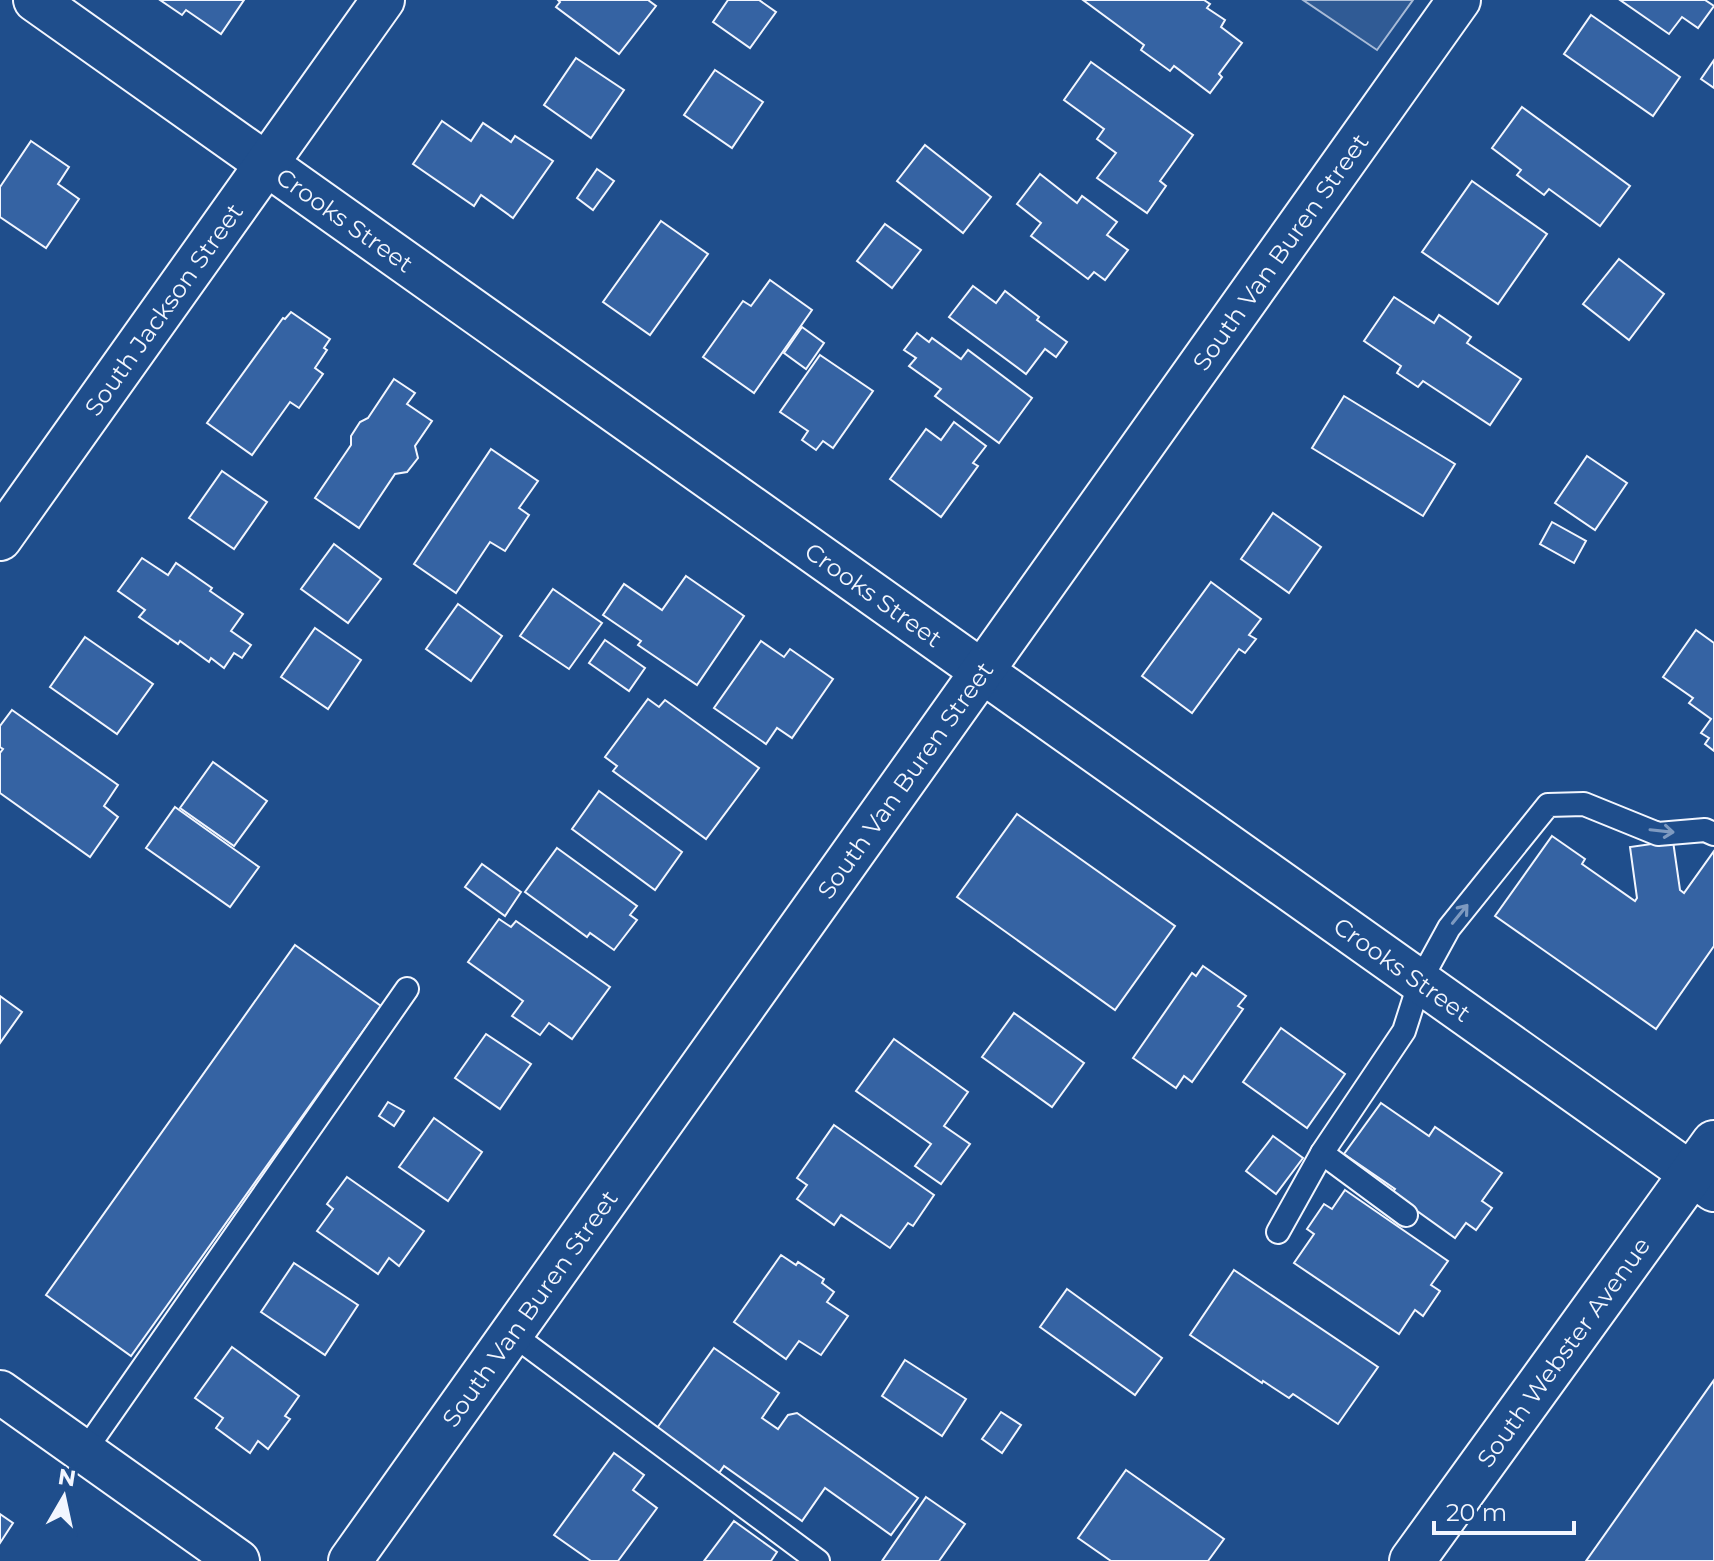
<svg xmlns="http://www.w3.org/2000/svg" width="1714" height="1561" viewBox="0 0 1714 1561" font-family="Montserrat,sans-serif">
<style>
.green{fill:#305b95;stroke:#a8bbd7;stroke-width:2}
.building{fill:#3563a3;stroke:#f2f6ff;stroke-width:2}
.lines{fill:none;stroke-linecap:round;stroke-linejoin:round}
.service-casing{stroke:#f2f6ff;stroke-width:26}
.minor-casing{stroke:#f2f6ff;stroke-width:46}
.secondary-casing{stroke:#f2f6ff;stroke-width:48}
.service{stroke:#1f4e8c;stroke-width:22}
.minor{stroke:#1f4e8c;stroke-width:42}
.secondary{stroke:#1f4e8c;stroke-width:44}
.oneway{stroke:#7e9ac0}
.labels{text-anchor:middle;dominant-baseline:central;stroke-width:6;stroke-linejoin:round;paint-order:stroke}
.street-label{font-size:24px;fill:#f2f6ff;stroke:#1f4e8c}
</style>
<rect width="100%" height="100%" fill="#1f4e8c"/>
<polygon class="green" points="1303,0 1413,0 1377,50"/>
<g class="building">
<polygon points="160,0 244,0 221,34 186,10 182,15"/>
<polygon points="558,0 648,0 656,6 619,54 556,7 560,2"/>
<polygon points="728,0 759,0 776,12 750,48 713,22"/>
<polygon points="1083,0 1204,0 1210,4 1207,8 1225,20 1221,27 1242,43 1219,74 1222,77 1210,93 1174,66 1170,71 1141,50 1144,45"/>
<polygon points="1620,0 1705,0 1714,6 1698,28 1682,17 1669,34"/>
<polygon points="1591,15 1680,77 1653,116 1564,54"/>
<polygon points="576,58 624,90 591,138 544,105"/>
<polygon points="1714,60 1714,88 1701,79"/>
<polygon points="1091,62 1193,135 1160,181 1166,186 1147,213 1097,178 1116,153 1097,139 1104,129 1064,100"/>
<polygon points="715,70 763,102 732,148 684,115"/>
<polygon points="1522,107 1630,186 1600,226 1549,189 1544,195 1517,175 1521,170 1492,148"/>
<polygon points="442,121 471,141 483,123 511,142 515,136 553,161 513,218 481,195 474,206 413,164"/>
<polygon points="31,141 69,167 58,184 79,199 46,248 0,217 0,187"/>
<polygon points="925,145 991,197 963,233 897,181"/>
<polygon points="597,169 614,181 593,210 577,198"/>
<polygon points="1040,174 1077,203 1082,196 1117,222 1107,235 1128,250 1105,280 1094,272 1088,279 1031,236 1041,223 1017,204"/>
<polygon points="1472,181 1547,234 1498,304 1422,252"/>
<polygon points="661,221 708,254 650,335 603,302"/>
<polygon points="885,224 921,250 892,288 857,261"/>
<polygon points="1619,259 1664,294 1629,340 1583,304"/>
<polygon points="770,280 812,310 754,393 703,357 743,301 751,306"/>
<polygon points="973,286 996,303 1005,291 1039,317 1037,320 1067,342 1056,357 1045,349 1026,374 949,317"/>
<polygon points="1394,297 1434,323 1439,315 1471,337 1467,343 1521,379 1490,425 1423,381 1418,387 1397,373 1401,366 1364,341"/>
<polygon points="291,312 330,339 324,348 327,350 315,368 323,374 299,408 290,402 252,455 207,423 283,318 285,319"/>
<polygon points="802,327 824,343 806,369 784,353"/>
<polygon points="917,333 929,342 932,338 961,359 968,350 1032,398 999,443 935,396 941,389 909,366 916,358 904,350"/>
<polygon points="820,355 873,391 833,448 823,441 816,450 802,440 808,431 780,412"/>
<polygon points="394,379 415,393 407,404 432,421 415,446 418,458 407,472 395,474 359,528 315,498 351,445 351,436 360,422 368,418"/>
<polygon points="1344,396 1455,464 1423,516 1312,448"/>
<polygon points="954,422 986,446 973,463 978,466 941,517 890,479 926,429 941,440"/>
<polygon points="491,449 538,481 519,508 529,515 505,551 490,542 456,593 414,564"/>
<polygon points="1587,456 1627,483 1595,530 1555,503"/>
<polygon points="222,471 267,502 234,549 189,518"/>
<polygon points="1273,513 1321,547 1289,593 1241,559"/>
<polygon points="1552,522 1586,541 1574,563 1540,544"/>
<polygon points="334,544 381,579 348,623 301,589"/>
<polygon points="142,558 168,575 176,563 212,588 210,591 243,614 231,631 251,645 242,658 234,653 224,668 211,658 209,662 180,641 178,644 139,617 145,610 118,591"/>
<polygon points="686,576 744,616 697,685 638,645 641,641 603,615 624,584 662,610"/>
<polygon points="1211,582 1261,619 1249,635 1256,639 1245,653 1239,649 1192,713 1142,676"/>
<polygon points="553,589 602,623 569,669 520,636"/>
<polygon points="458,604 502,636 471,681 426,649"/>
<polygon points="315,628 361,660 328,709 281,677"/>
<polygon points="1696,630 1714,643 1714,751 1705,744 1709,738 1701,733 1711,719 1689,703 1693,698 1663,677"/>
<polygon points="85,637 153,684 117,734 50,687"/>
<polygon points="605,640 645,668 629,691 589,663"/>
<polygon points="761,641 784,657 790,649 833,679 792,738 777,728 766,744 714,708"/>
<polygon points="648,699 659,707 665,700 759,768 706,839 613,771 617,766 605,757"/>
<polygon points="12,710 118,785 104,806 118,817 90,857 0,793 0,753 3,749 0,747 0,726"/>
<polygon points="213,762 267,801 234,846 180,808"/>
<polygon points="599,791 682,852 655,890 572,829"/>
<polygon points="175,807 259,867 230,907 146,848"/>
<polygon points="1017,814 1175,926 1115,1010 957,897"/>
<polygon points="1552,836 1585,859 1582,864 1635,901 1637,898 1630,847 1673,841 1680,890 1684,893 1714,851 1714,946 1656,1029 1495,916"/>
<polygon points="557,848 637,906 630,915 637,920 614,950 590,933 587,937 525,892"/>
<polygon points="482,864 521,892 505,916 465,887"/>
<polygon points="499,919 511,927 516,921 610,987 572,1039 549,1023 540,1035 512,1016 523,1001 468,962"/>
<polygon points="295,945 381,1006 131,1356 46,1295"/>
<polygon points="1203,966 1246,996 1238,1006 1243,1009 1192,1082 1184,1076 1176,1088 1133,1058 1192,973 1196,976"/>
<polygon points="0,996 22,1012 0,1043"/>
<polygon points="1014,1013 1084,1063 1052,1107 982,1057"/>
<polygon points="1281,1028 1345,1074 1307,1128 1243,1082"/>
<polygon points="486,1034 531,1064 500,1109 455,1078"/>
<polygon points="894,1039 968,1092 944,1126 970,1144 941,1184 915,1166 931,1144 856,1091"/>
<polygon points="388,1102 404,1111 394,1126 379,1116"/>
<polygon points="1381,1103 1429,1136 1435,1127 1502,1173 1482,1201 1492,1208 1476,1230 1466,1223 1455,1238 1392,1193 1395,1189 1344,1154"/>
<polygon points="434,1118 482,1152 448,1201 399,1167"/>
<polygon points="834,1125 934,1195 913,1226 908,1223 890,1248 841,1215 834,1225 797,1199 807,1185 797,1178"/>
<polygon points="1273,1136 1303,1158 1276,1194 1246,1171"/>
<polygon points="347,1177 424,1231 399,1266 389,1258 378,1274 317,1231 333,1209 327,1204"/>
<polygon points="1345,1190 1448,1261 1431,1285 1440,1291 1423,1316 1415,1310 1399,1334 1294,1263 1314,1234 1307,1229 1324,1204 1332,1209"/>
<polygon points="781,1255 796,1265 798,1262 824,1279 822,1283 834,1292 827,1302 848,1316 821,1355 799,1341 786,1359 734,1322"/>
<polygon points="294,1263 358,1305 325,1355 261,1312"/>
<polygon points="1234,1270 1378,1367 1338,1424 1293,1394 1289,1398 1263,1381 1262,1383 1190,1335"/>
<polygon points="1067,1289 1162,1358 1135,1395 1040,1327"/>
<polygon points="232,1347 299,1396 285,1416 290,1419 268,1449 258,1441 250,1453 216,1428 223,1418 195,1398"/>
<polygon points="714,1348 779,1393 762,1418 778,1429 788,1415 797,1413 918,1498 891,1535 825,1488 802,1521 724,1466 717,1476 655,1431"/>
<polygon points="905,1360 966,1399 942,1436 882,1396"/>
<polygon points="1714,1380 1714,1561 1586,1561"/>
<polygon points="1001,1412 1021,1425 1002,1453 982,1439"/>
<polygon points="614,1453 644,1475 633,1490 657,1508 618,1561 591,1561 554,1535"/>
<polygon points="1126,1470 1224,1539 1208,1561 1111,1561 1078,1538"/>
<polygon points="926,1497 965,1524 939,1561 882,1561"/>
<polygon points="0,1514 13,1523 0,1543"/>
<polygon points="734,1521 777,1552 771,1561 704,1561"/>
</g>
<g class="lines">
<g class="service-casing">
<g id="service">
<polyline points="1322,1153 1406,1215"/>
<polyline points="1278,1232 1322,1153 1404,1031 1420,981 1449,928 1548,805 1584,804 1658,834 1705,830 1714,834"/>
<polyline points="511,1333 818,1561"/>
<polyline points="84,1452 407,989"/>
</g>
</g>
<g class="minor-casing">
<g id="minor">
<path id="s1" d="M35,0l1679,1190"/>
<path id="s2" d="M0,539l383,-539"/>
<polyline points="0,1392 238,1561"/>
<path id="s3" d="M350,1561l1109,-1561"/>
</g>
</g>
<g class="secondary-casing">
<g id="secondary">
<path id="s4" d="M1412,1561l302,-418"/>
</g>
</g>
<use href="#service" class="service"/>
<use href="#minor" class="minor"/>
<use href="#secondary" class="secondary"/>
</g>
<defs><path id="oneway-shaft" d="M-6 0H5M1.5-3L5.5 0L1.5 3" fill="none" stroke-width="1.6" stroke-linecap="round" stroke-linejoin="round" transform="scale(2)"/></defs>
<g class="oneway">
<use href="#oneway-shaft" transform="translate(1662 831) rotate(6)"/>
<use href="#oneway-shaft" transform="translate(1460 914) rotate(-51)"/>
</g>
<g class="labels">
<g class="street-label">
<text stroke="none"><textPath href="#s1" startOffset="380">Crooks Street</textPath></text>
<text stroke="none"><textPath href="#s3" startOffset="1606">South Van Buren Street</textPath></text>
<text stroke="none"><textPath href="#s2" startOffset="282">South Jackson Street</textPath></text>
<text stroke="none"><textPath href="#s1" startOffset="1028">Crooks Street</textPath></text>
<text stroke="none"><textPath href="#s3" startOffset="958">South Van Buren Street</textPath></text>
<text stroke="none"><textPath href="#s1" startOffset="1676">Crooks Street</textPath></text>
<text stroke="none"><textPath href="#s3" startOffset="310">South Van Buren Street</textPath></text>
<text stroke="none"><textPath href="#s4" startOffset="258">South Webster Avenue</textPath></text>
</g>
</g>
<g transform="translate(64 1497) rotate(9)" stroke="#1f4e8c" stroke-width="6" paint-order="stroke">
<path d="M0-6L14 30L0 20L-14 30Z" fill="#f2f6ff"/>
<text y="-12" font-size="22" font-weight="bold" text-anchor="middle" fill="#f2f6ff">N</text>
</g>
<path d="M1434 1521v12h140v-12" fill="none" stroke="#f2f6ff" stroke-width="4"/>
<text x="1446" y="1521" font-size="24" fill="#f2f6ff" stroke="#1f4e8c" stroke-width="6" paint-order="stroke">20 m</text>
</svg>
